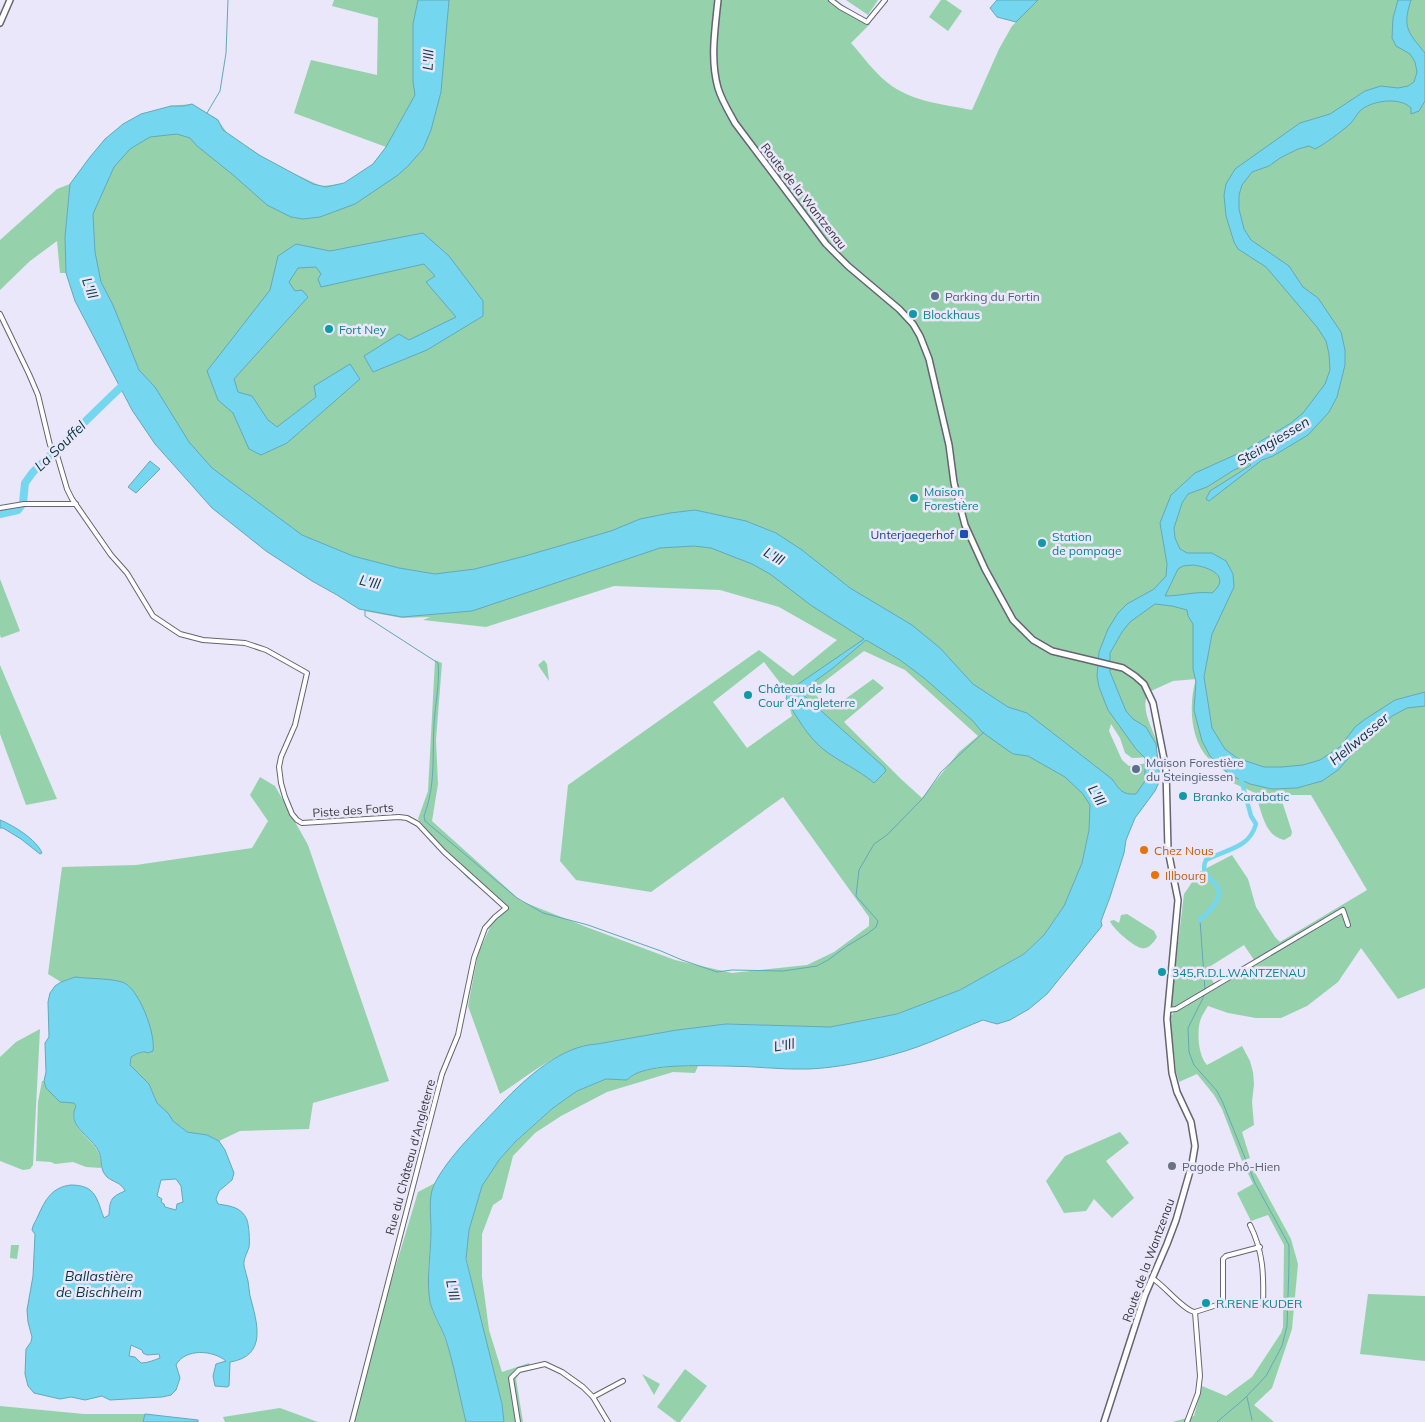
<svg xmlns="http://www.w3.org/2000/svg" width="1425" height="1422" viewBox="0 0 1425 1422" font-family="Mulish,sans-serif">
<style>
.green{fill:#95d2ab;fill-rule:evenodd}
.water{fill:#75d7ef;stroke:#63a8ba;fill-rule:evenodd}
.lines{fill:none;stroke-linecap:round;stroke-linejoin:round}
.stream{stroke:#63a8ba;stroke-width:1}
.canal{stroke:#75d7ef;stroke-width:4.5}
.river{stroke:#75d7ef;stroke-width:8}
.minor-casing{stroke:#666473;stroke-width:6}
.secondary-casing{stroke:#666473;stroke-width:8}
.minor{stroke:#fff;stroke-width:4}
.secondary{stroke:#fff;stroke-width:5}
.service-dot{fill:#5c6f8a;stroke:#e9e7f9;stroke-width:2}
.culture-dot{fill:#0f9aa8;stroke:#e9e7f9;stroke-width:2}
.transit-dot{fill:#1a4fb4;stroke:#e9e7f9;stroke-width:2}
.food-dot{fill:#e8710a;stroke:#e9e7f9;stroke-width:2}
.worship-dot{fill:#6b7280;stroke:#e9e7f9;stroke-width:2}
.labels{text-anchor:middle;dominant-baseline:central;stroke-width:5;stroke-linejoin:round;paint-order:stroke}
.street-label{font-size:12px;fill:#3a3940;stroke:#e9e7f9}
.service-label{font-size:12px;fill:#4e5e75;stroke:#e9e7f9;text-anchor:start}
.culture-label{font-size:12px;fill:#0d838f;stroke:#e9e7f9;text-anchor:start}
.transit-label{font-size:12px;fill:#164399;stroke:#e9e7f9;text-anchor:end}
.food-label{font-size:12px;fill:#c56008;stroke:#e9e7f9;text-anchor:start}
.worship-label{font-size:12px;fill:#5b616d;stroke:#e9e7f9;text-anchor:start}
.water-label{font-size:14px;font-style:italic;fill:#063640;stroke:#e9e7f9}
</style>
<rect width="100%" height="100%" fill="#e9e7f9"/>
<g class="green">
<path d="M334,0h502l34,24 -19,19c10,11 20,25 31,35 24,23 59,26 90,32l27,-61 13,-23 26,-26h387v988l-27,11 -37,-51 -23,34 -31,24 -26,12h-25l-28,-5 -20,-7c-3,5 -6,9 -8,15 -3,12 -2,34 7,44l35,-19 8,15 3,11 1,12 -2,18 2,23 -12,7 8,26 -8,3 -20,-52 -8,-14 -17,-21 -18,8 -3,-10 -6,-55 3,-3 -2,-12 13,-108 15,-22 33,-17 16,24 8,28 19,30 5,5 87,-52 -56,-95h-31l12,37 -1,4 -7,4c-20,-5 -21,-26 -28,-43l-3,-5 -20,-9c-4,-11 -15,-16 -24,-24 -20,-20 -20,-58 -13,-80l-23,2 -22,10 -2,-5 -5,4 3,6c-6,14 6,34 11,48l-3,12 -2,1 -21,1 -7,-5 -5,-15 -9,-14 -2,7 13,29 7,6 25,-4v29l-64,23 -1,16 -7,33 -18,43 -20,29 -20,19 -64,36 -63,24 -67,13 -104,-3 -49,6 -80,14c-34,2 -69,32 -97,50l-32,-88 10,-52 13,-29 16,-16 -40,-31 -49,-59 10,-28 7,-131 7,3 -6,77 2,44 -6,37 89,80 68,27 86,32 57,13 75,-8 27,-13 35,-26v-9l-86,-120 -132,95 -75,-12 -16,-19 8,-76 191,-135 34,26 44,-36 -58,-33 -59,-17 -106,-4 -128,41 -63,-7 7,-3 -28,1 -38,-7 4,-29 -139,-83 -107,-145 -37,-121 31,-80 55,-27 -2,-20 23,-2 25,15 11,15 47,31 46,21 21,-2 10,-4 20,-15 14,-18 -92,-34 17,-53 66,15 1,-57 -46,-12zM864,651l41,19 73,66 -19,16 -37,46 -21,-19 -57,-57 40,-34 -11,-9 -43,31 -18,-19zM764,662l20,26 8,28 -45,32 -34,-46zM1244,945l12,18 -40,24 -10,-18z"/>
<polygon points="846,0 878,0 868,15"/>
<polygon points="941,0 946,0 962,11 948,31 929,17"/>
<polygon points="70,184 65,237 66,273 60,273 57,241 30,261 0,290 0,240 57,189"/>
<polygon points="0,579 20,631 1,638 0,635"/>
<polygon points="544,660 547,664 549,681 538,665"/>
<polygon points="0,665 57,799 26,805 0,734"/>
<polygon points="260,777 275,786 308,845 389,1081 313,1103 309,1129 240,1131 219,1141 207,1135 187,1132 173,1121 167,1113 157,1103 149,1084 130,1065 131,1057 137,1053 145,1052 75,977 61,982 48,974 62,867 136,865 252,848 268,821 250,795"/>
<path d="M1127,914l27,17 3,6c-3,5 -9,13 -16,11 -8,-2 -28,-19 -31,-27l4,-1 5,3 2,-8z"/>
<polygon points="40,1029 33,1165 30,1169 23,1170 0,1161 0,1057 16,1042"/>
<path d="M672,1066h26l-3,7 -22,-1 -66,20 -46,24 -26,17 -22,23 -11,43 -9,6 -11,29v43l7,53 13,42 27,-9 3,7 -12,3 -4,6 7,43h-19l-2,-18 -24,-93 -12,-54 3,-27 13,-44 17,-26 16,-18 38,-34 24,-17 29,-12 21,1c10,-12 30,-11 45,-14z"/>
<path d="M42,1081h2l2,7 19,15 6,-2 3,2 2,3c-13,26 29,33 25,62l-15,-1 -13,-5 -18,2 -4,-2 -15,-1 2,-59z"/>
<polygon points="1120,1132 1129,1143 1106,1161 1134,1198 1112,1218 1094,1199 1086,1211 1064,1213 1046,1181 1065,1156"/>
<polygon points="1252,1167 1291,1239 1298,1264 1292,1329 1272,1388 1254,1405 1274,1422 1172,1422 1194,1416 1202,1386 1226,1396 1252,1377 1281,1333 1283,1327 1284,1245 1268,1215 1251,1221 1237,1193 1253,1184 1246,1169"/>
<path d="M435,1183c-6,16 -4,33 -4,49 -1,23 -5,46 -1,69 2,13 10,24 14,35 11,28 15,58 22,86h-117l69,-230z"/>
<polygon points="11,1245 19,1245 17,1259 10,1258"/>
<polygon points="1368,1294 1425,1296 1425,1361 1360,1354"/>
<polygon points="685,1369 707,1386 680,1422 677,1422 657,1407"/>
<polygon points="642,1374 660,1384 654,1395"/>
<polygon points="0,1406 84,1414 145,1414 143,1422 0,1422"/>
<polygon points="280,1408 318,1422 225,1422 223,1417"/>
</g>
<g class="water">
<path d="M418,0h31l-8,92 -10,38 -8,19 -15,17 -10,9 -43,29 -35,13 -17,2 -12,-2 -24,-12 -35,-31 -35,-28 -7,-8 -13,-4 -27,3 -20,12 -16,18 -21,47 2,38 6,30 12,23 26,65 16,17 34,55 23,26 90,67 51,21 46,12 36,6 40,-5 50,-13 86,-25 29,-12 30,-6 25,-3 51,11 30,12 26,17 48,38 62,37 28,23 33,36 35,23 19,6 85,66c8,11 10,16 24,15l9,-13v-23l-9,-9 -28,-39 -9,-23 -2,-11 2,-24 9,-23 10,-16 9,-9 27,-15 12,-13 1,-12 -7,-41 11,-28 24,-22 51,-23 45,-27 12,-10 22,-29 5,-14 -1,-16 -3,-13 -9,-14 -51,-60 -28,-18 -4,-7 -8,-26 -2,-21 2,-11 9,-15 65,-46 30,-9 35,-23 16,-5 17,2 10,-2 6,-4 3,-10 -2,-10 -5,-8 -14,-8 -4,-8 1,-20 5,-18h13c-9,28 -3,32 14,53v48l-6,10 -8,3v-6c-12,-12 -41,-7 -51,3 -4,4 -6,9 -10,13 -9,8 -25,20 -35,25l-6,-3 -11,3 -18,9 -11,8 -17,6 -10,13 -3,10v14l5,20 7,11 38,26 14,21 15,11 23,34 4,18v15l-8,32 -8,15 -21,23 -35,21 -11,4 -53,41 -3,-2 4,-8 41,-26 -2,-2 -15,7 -27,17 -19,7 -6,9 -8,25 1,10 5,11 7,4h25l14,8 7,13 1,13 -22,47 -8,43 8,51 13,21 12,9 27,9h18l21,-2 17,-5 20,-13 15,-20 9,-7 31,-20 30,-8v14l-18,2 -15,8 -23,19 -31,35 -16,11 -25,7 -25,1 -22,-5 -20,-9 -20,-19 -8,-15 -8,-31 2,-28 -3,-13v-45l-5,-8 -1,-6 -15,-4 -17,-2 -25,18 -8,10 -12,21v19l16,39 7,8 13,8 10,17 4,36 -5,11 -20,27 -9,22 -2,13 -14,44 -9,24 1,5 -55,68 -18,15 -19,11 -13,4 -14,-4c-28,11 -58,26 -88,34 -24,7 -60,14 -86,15 -27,1 -55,-3 -83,-3 -23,0 -84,-4 -99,14l-21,-1 -29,12 -24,17 -38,34 -16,18 -17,26 -13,44 -3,29 36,145 2,18h-38c-7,-28 -12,-58 -21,-85 -5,-12 -12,-23 -15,-35 -4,-24 1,-48 1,-72 0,-15 -3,-32 3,-45 14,-29 47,-59 68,-82 25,-26 59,-57 95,-59l80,-14 49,-6 104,3 67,-13 63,-24 64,-36 20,-19 20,-29 18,-43 7,-33 1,-25 -7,-11 -18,-17 -37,-21 -15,-2 -31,-22 -9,-11 -49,-43 -24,-18 -34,-20 -33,28 -33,24 84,75 2,4 -12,12c-16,-14 -35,-21 -51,-34 -16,-13 -27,-33 -37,-50l1,-5 4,-5 73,-50 -52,-33 -42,-32 -18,-10 -41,-16 -17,-2 -34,2 -188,63 -70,6 -43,-8 -22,-14 -25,-14 -46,-30 -54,-43 -57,-64 -23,-34 -57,-109 -9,-28 -1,-36 5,-53 20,-27 15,-18 18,-15 18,-10 30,-8h13l8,-2 26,16 5,10 36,25 54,29 13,3 18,-4 29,-19 13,-17 29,-52 -2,-13v-58zM1193,565c16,2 39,11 19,28 -16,-2 -31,3 -47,3l13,-27 5,-3z"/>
<polygon points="997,0 1038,0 1016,22 997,17 990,8"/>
<polygon points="423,233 449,256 483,301 483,316 427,350 373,372 364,356 399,334 409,340 456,317 426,282 435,276 424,264 321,287 318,279 321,274 316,267 298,268 289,282 295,291 302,290 308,297 234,379 238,392 252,396 268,420 277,427 316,397 314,386 350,364 360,379 287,443 261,455 249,449 233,413 218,400 207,371 270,290 278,256 296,244 330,251"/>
<polygon points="150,461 160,469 136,493 128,487"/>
<path d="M0,820c13,5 37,20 42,33l-2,1 -19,-15 -18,-11h-3z"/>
<path d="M75,977c15,2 33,1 47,5 17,5 34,53 31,69l-5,2c-5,-3 -12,1 -17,4l-1,8 19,19 8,19 11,10 5,8 14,11 20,3 12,6 6,9 9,23 -2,7 -13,11 -3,8 2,5c12,2 24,3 29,16 2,6 3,21 2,27 -2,7 -6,12 -5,19 1,5 3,10 4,15 1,5 1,10 2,15 7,26 18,60 -20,66l-1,24 -2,1 -12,-1 -2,-10 3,-12 10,-3c-13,-11 -41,-13 -50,4l4,13 -4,12 -5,5 -9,2 -52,3 -8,-4 -17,4 -14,-3 -11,2 -26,-6 -6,-7 -3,-12 1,-25 5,-7 1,-5 -4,-15 -1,-12 6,-34 2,-42 -3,-4c1,-6 4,-9 6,-14 7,-16 14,-29 33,-31 6,0 14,1 19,5 8,6 10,19 14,28l5,-3c1,-16 2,-18 16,-24 -3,-8 -12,-9 -18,-14 -8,-8 -4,-16 -8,-25 -8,-17 -33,-25 -23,-46l-2,-3 -14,-1 -14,-14 -2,-7 2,-9 -1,-29 4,-6 -1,-35 2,-9 5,-7 6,-4zM176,1179l5,7 2,16 -6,2 -1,6 -11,-3 -1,-3 -3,-2 1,-3 -5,-3 4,-16zM131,1345l11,5 1,3 4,2 12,-1 1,4c-6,2 -12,5 -19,5l-6,-6 -6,-1z"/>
<polygon points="145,1414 198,1420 198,1422 143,1422"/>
</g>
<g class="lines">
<g class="stream">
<polyline points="207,113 220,91 226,53 228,0"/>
<path d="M365,611v5l73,47c2,20 -3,42 -4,62 -2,34 2,58 -10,91l1,5 92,77 26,15 45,12 73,26 21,9 35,12 15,-2 51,1 34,-5 11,-6 19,-14 20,-12 9,-7 2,-6 -22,-25 3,-26 15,-26 13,-9 36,-37 18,-26 43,-40"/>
<polyline points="1200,920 1205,990"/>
<polyline points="1205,994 1188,1028 1189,1052 1194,1065 1217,1091 1223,1103 1255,1183 1289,1245 1289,1265 1287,1326 1282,1346 1266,1376 1244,1399 1217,1422"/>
<polyline points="1247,1397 1252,1420"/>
</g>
<path class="canal" d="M1200,920c45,-40 -6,-35 6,-60 20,-11 43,-11 50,-36l-5,-8 -11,-41"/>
<polyline class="river" points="0,514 18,510 23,503 25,483 33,472 128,380"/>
<g class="minor-casing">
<g id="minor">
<polyline points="831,0 840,7 867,22 885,0"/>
<polyline points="0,314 29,374 38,395 50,445 57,455 67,489 72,499 111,555 127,573 153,616 180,634 203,640 245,643 266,650 307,673 295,725 281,757 279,767 281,783 285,797 292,814 297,820 302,823 399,817 407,818 418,824 444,852 506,908 495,917 485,928 474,958 458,1035 442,1074 352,1422"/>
<polyline points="0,508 24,504 76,504"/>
<polyline points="1168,1010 1176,1009 1343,910 1348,925"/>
<path d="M1250,1225c13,26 14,49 13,78"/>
<path d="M1152,1278c12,7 32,33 43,34l5,64 -2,17 -11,29"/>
<polyline points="1223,1303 1223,1259 1226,1256 1260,1247"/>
<polyline points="1195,1312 1223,1303 1283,1303"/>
<polyline points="593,1397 623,1381"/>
<polyline points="518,1422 511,1378 519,1370 545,1364 562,1372 583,1387 593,1397 608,1422"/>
</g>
</g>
<g class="secondary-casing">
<g id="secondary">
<path d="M718,0c-3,29 -8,60 0,88 4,13 11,24 17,35l91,121 22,22 51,43 14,15 7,12 9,23 20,86 5,38 11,42 20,44 28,51 20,20 19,11 71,17 12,8 9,8 9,19 13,66 2,81 10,50 -11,119 5,54 5,19 14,30 4,24 -3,18 -16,56 -9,24 -22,51 -41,127"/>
<polyline points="0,23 10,0"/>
</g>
</g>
<use href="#minor" class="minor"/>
<use href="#secondary" class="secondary"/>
</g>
<g class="service-dot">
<circle cx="935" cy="296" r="5"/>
<circle cx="1136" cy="769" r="5"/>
</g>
<g class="culture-dot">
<circle cx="913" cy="314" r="5"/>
<circle cx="329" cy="329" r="5"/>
<circle cx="914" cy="498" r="5"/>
<circle cx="1042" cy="543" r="5"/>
<circle cx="748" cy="695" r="5"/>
<circle cx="1183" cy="796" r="5"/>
<circle cx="1162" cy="972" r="5"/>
<circle cx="1206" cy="1303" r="5"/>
</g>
<rect class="transit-dot" x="959" y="529" width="10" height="10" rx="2.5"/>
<g class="food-dot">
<circle cx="1144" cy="850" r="5"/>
<circle cx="1155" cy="875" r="5"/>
</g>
<circle class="worship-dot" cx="1172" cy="1166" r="5"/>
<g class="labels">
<g class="street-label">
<text transform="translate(804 196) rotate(52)">Route de la Wantzenau</text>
<text transform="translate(353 810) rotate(-4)">Piste des Forts</text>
<text transform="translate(410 1157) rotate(-75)">Rue du Château d'Angleterre</text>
<text transform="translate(1148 1260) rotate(-70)">Route de la Wantzenau</text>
</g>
<g class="service-label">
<text x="945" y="296">Parking du Fortin</text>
<text x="1146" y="762">Maison Forestière<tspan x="1146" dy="14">du Steingiessen</tspan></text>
</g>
<g class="culture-label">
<text x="923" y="314">Blockhaus</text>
<text x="339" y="329">Fort Ney</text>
<text x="924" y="491">Maison<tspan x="924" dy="14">Forestière</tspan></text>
<text x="1052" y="536">Station<tspan x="1052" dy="14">de pompage</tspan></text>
<text x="758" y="688">Château de la<tspan x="758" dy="14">Cour d'Angleterre</tspan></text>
<text x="1193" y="796">Branko Karabatic</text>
<text x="1172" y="972">345,R.D.L.WANTZENAU</text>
<text x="1216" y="1303">R.RENE KUDER</text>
</g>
<g class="transit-label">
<text x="954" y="534">Unterjaegerhof</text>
</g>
<g class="food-label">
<text x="1154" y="850">Chez Nous</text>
<text x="1165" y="875">Illbourg</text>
</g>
<g class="worship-label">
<text x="1182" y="1166">Pagode Phô-Hien</text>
</g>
<g class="water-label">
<text transform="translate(428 60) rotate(-87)">L'Ill</text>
<text transform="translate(90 288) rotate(70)">L'Ill</text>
<text transform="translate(1273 441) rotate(-31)">Steingiessen</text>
<text transform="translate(60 446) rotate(-44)">La Souffel</text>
<text transform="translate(774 556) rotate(31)">L'Ill</text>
<text transform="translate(370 582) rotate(14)">L'Ill</text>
<text transform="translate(1359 739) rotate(-40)">Hellwasser</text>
<text transform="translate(1097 795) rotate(60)">L'Ill</text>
<text transform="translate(784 1045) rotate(-9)">L'Ill</text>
<text x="99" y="1276">Ballastière<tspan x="99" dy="16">de Bischheim</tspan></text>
<text transform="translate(453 1290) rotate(79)">L'Ill</text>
</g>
</g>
</svg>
